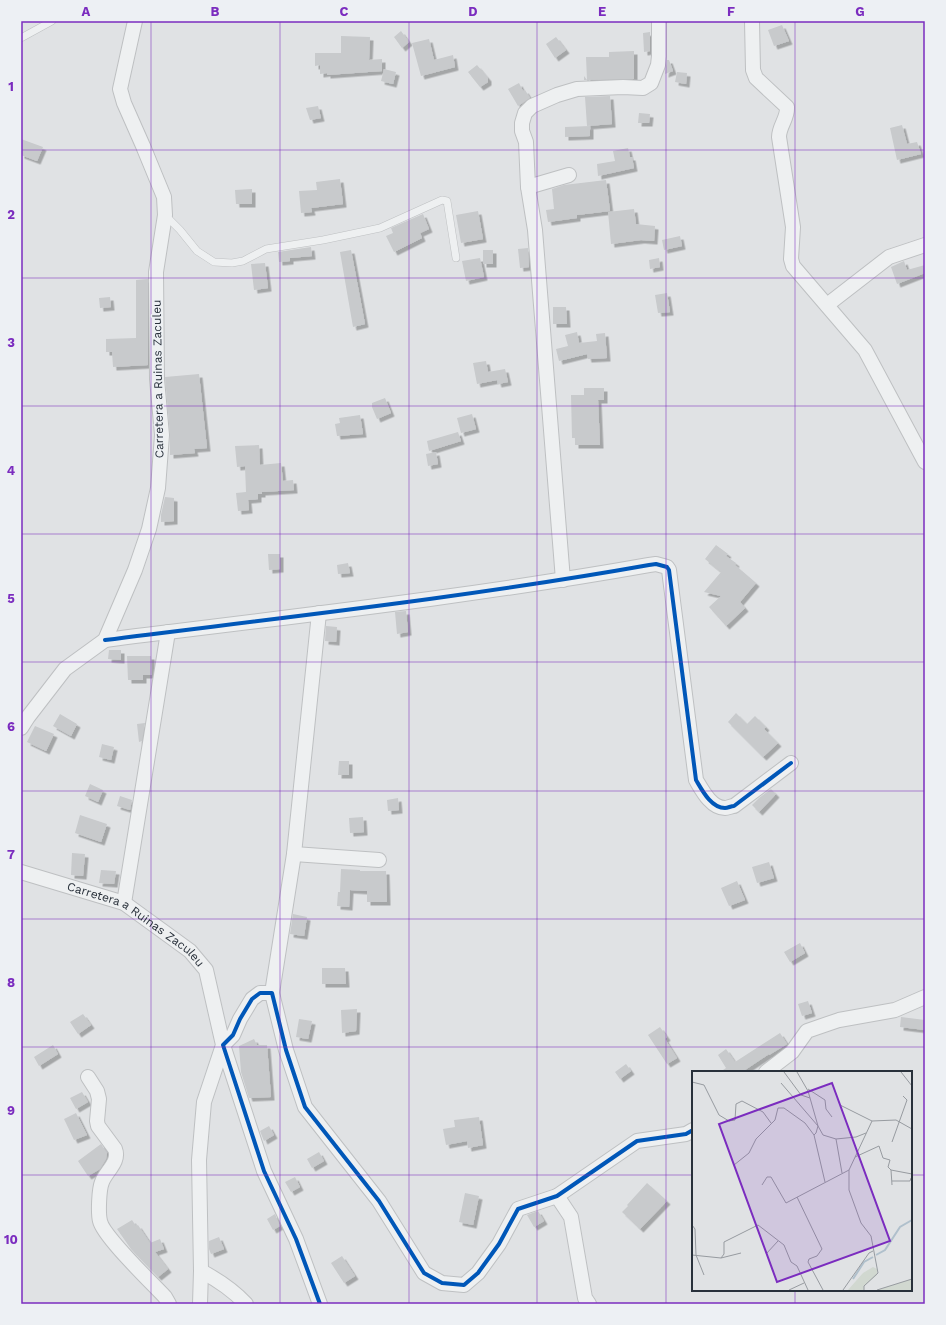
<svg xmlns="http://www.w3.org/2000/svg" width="946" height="1325" font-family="'Work Sans',sans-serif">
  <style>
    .building { fill: #c8cacc; filter: url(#shadow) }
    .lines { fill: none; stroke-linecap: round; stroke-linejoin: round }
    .service-casing { stroke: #bec0c2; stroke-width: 8 }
    .minor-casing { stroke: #bec0c2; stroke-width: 16 }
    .service { stroke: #eef0f1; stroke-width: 7 }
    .minor { stroke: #eef0f1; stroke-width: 14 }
    .cycleway-casing { stroke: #edf0f4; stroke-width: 6 }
    .cycleway { stroke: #0057b8; stroke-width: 4 }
    .grid { fill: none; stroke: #7b2cbf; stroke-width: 1; stroke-opacity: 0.55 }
    .labels { text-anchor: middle; stroke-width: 3; stroke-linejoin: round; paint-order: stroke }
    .street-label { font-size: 12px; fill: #29313b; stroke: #edf0f4 }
    .inset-river { fill: none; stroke: #b0c0cc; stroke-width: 2 }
    .inset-road { fill: none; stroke: #979ba0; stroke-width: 1 }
    .view { fill: #7b2cbf; fill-opacity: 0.15; stroke: #7b2cbf; stroke-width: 2 }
    .inset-edge { fill: none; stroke: #29313b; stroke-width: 2 }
    .neatline { fill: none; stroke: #7b2cbf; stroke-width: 1.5 }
    .grid-label { font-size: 13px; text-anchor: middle; font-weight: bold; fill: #7b2cbf }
  </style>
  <defs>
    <filter id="shadow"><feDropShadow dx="3.5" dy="3.5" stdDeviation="0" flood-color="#0004"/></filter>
  </defs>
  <rect width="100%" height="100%" fill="#e0e2e4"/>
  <path class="building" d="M782 25 789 41 774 46 768 30Z
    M401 31 409 42 402 48 394 37Z
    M650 32V51L644 52 643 33Z
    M341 36 370 37 369 60 382 59V71L327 75V73L320 74V65L315 66V53H341Z
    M556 37 566 50 555 58 546 44Z
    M429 39 434 60 453 55 455 67 421 76 412 43Z
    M634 51V79L584 80V76L587 80 586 57H609V52Z
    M667 60H669L673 71 665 74Z
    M477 65 488 78V82L480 87 468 72Z
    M384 69 396 72 393 84 381 81Z
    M677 72 687 73 686 84 675 82Z
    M519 83 523 91 525 90 530 98 518 106 508 89Z
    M610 96 612 124 587 126 585 97Z
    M318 106 321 118 310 120 306 108Z
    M639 113 650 114 649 123H638Z
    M902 125 907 144 917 142 921 154 897 160 890 128Z
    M590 126V136L565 137V127Z
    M21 139 43 147 37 161 21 155Z
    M628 148 630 157H632L634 168 598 176 597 164 615 161 613 151Z
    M340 179 343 204 311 208 312 212 301 213 299 191 317 190 316 182Z
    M606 180 610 211 577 215V218L548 222 546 210 554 209 552 189 564 185Z
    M252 189V204H236L235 190Z
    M634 209 636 224 655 226 654 241 641 240 611 244 608 212Z
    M478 211 483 239 461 243 456 215Z
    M423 214 429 229 420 233 422 238 394 252 386 236 393 233 391 228Z
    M680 236 682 246 664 250 662 240Z
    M311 247 312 256 290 258V261L279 262 278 252Z
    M528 248 529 267 520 268 518 249Z
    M351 250 365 324 353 327 340 252Z
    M483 250H493V264H483Z
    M480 258 484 277 466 281 462 261Z
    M659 258 660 267 650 269 649 260Z
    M904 261 907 270 925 265V273L897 284 891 267Z
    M265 263 268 288 254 290 251 264Z
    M148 279V365L113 367 112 352H106V339L136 338V280Z
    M667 293 670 312 658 313 655 295Z
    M110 297 111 307 100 308 99 298Z
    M553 307H566L567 324H553Z
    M577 332 579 343 597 341 596 334 605 333 607 358 588 359 587 354 559 361 556 349 568 346 565 335Z
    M486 361 488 372 505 369 508 382 498 384 497 380 477 384 473 363Z
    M199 374 207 448 194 449 195 453 170 455V434L165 377Z
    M584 388H604V400H598L600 445H575V438H572L571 395H584Z
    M385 398 391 413 377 419 372 407V403Z
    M472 414 476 429 461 433 457 418Z
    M360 415 363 434 337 436 335 424 340 423 339 418Z
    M458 432 461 441 429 451 427 441Z
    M259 445 260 465 281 463 283 481 293 480 294 490 262 492V494H258V499L248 500 249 510 238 511 236 493 246 492 245 466 237 467 235 446Z
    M436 452 438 464 428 466 426 454Z
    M165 497 174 498V521L161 522V515Z
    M716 545 728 554 726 556 736 563 735 565 756 583 740 602 745 608 726 626 709 607 721 596 704 592 721 572 705 559Z
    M268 554H280V569L269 570Z
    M348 563 350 573 338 574 337 565Z
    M406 611 408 632 397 634 395 612Z
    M326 626 337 627 336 642 325 641Z
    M109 650H121V660L108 659Z
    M127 656H151L152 675H143V680H128Z
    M736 713 747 724 755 716 766 727 764 729 778 743 763 757 728 722Z
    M60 714 77 724 71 736 53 726Z
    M145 723 142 741 139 742 137 724Z
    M35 726 54 734 46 751 27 742Z
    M102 744 114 747 111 760 99 757Z
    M339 761H349V775H338Z
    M90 784 103 790 98 802 85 796Z
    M771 789 776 794 759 812 752 805 759 798Z
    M120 796 132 800 130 810 117 806Z
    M398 798 399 810 388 811 387 800Z
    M80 815 107 824 101 842 75 833Z
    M363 817 364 832 350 833 349 818Z
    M72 853 85 854 83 876 71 875Z
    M769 862 774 878 757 883 752 867Z
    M341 869 360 870V871H386L387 902H367V891L350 890 349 907 337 906 338 892H340Z
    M101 870 116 871 114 884 99 883Z
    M737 881 745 900 729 906 721 888Z
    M293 914 307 917 304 936 290 934Z
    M800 943 805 953 790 962 784 952Z
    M322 968H345L346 984H322Z
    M808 1001 812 1013 802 1016 798 1004Z
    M357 1009 356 1031 342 1033 341 1010Z
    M83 1014 91 1025 78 1034 70 1022Z
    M901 1017 925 1020V1030L900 1027Z
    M299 1019 312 1021 308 1039 296 1037Z
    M660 1027 667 1037 665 1039 677 1058 667 1064 648 1035Z
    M780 1033 787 1044 769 1055V1054L742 1072H720L726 1068 718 1055 726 1049 735 1062Z
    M254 1039 257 1045H267L271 1097 249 1098 241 1072 239 1046Z
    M53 1045 58 1054 39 1066 34 1057Z
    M626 1064 631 1071 620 1079 615 1072Z
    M82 1092 88 1102 76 1109 70 1098Z
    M76 1113 87 1135 74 1140 64 1119Z
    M479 1117 483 1145 468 1148 467 1141 446 1145 443 1129 455 1127 454 1120Z
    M269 1126 274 1135 264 1141 260 1131Z
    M101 1144 107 1153 106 1159 100 1169 88 1176 78 1161Z
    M319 1152 324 1161 312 1168 307 1159Z
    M295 1177 300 1187 291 1192 285 1182Z
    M647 1183 667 1201 640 1229 622 1212 628 1206 627 1205Z
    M465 1193 479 1196 473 1225 459 1222Z
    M538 1211 544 1221 534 1227 527 1215Z
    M275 1214 280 1226 273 1230 267 1219Z
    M132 1220 136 1226 138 1225 150 1243 160 1239 164 1249 155 1252 168 1269 158 1277 131 1249 117 1229Z
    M219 1237 224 1249 211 1254 209 1249V1241Z
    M342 1256 355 1276 344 1283 331 1263Z"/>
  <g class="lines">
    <defs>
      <path id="service" d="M21 38 52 21
        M165 215 180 230 197 251 214 262 232 263 243 261 266 249 323 240 380 228 442 200 447 201 456 258"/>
      <g id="minor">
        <path d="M752 21 753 70 756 78 787 107C788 118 779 126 779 137L793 227 791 259 793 266 865 350 925 462"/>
        <path d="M528 187 569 175"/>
        <path d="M827 305 889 257 925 245"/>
        <path d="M563 580 535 230 528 187 526 142 522 131V123L525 113 532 106 557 95 577 89 623 87 643 88 651 83 658 65 659 56V21"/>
        <path d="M105 640C287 617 469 597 649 565L656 564 667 567 669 570 696 780C702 790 711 808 725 808 728 808 731 806 734 806L791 763"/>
        <path d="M21 728 28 717 65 669 105 640 135 570 149 529 158 488 162 435 157 379 156 272 165 215 164 197 143 146 124 103 120 89 135 21"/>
        <path d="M294 854 379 860"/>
        <path id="s1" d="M21 872 124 903 190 951 206 970 223 1045 204 1102 199 1160 201 1271 200 1304"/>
        <path d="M124 903 168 632"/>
        <path d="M272 993 294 854 319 613"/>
        <path d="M766 1072 792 1052 807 1031 839 1020 895 1010 925 997"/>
        <path d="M88 1077 97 1091 99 1099 97 1121 98 1126 115 1149C120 1162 106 1171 102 1182 99 1189 98 1213 100 1221 103 1236 152 1283 165 1297L169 1304"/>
        <path d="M557 1196 571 1217 585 1298 589 1304"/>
        <path d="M201 1271C218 1280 233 1290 246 1304"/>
        <path d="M320 1304 296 1239 264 1171 223 1045 233 1035 240 1019 252 999 260 993H272L286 1050 305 1107 379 1201 424 1273 442 1283 464 1285 478 1273 499 1244 518 1209 557 1196 637 1141 686 1134 693 1130"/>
      </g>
    </defs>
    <use href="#service" class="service-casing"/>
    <use href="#minor" class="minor-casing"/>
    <use href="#service" class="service"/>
    <use href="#minor" class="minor"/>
    <defs>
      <path id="cycleway" d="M105 640C287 617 469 597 649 565L656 564 667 567 669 570 696 780C702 790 711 808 725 808 728 808 731 806 734 806L791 763
        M320 1304 296 1239 264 1171 223 1045 233 1035 240 1019 252 999 260 993H272L286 1050 305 1107 379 1201 424 1273 442 1283 464 1285 478 1273 499 1244 518 1209 557 1196 637 1141 686 1134 693 1130"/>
    </defs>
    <use href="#cycleway" class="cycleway-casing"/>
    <use href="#cycleway" class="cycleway"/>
  </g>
  <path class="grid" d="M151 21V1304M280 21V1304M409 21V1304M537 21V1304M666 21V1304M795 21V1072M21 150H925M21 278H925M21 406H925M21 534H925M21 662H925M21 791H925M21 919H925M21 1047H925M21 1175H693M911 1175H925M795 1290V1304"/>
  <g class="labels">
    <g class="street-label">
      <text transform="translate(158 379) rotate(-91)" y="4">Carretera a Ruinas Zaculeu</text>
      <text dy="4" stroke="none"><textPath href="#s1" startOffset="128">Carretera a Ruinas Zaculeu</textPath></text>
    </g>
  </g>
  <g transform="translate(692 1071)">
    <rect width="220" height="220" fill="#e0e2e4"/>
    <path d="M181 196 185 198V204L172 215V219H156L171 202ZM220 208V219H185Z" fill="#d1d8d0"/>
    <path class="inset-river" d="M184 184 193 179 208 156 220 149M161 208 172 191 181 186"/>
    <path class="inset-road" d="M92 1 109 24 118 27M105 1 116 20 126 55 131 64 144 68 164 66 174 62M209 1 220 15M0 11 12 14 27 44 37 50 43 49 44 33 50 30 71 41 79 52M116 18 133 29 134 38 140 46M148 34 180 50 204 49 220 58M122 64 133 111M144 68 150 102M200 71 215 29 211 25M163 86 187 75 191 87 198 89 196 96 199 99 200 114M42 94 57 82 64 68 83 49 86 37H92L113 52 122 64 124 62 126 55 89 12M199 99 220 103M200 110H218L219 107M70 114 75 106H79L94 132 157 99M105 126 130 178 125 185 117 188 116 191 131 219M0 154 3 158 4 184 12 204M74 183 86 170M0 184 29 187 49 182M29 187 32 183V171L66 154 92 174 99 191 105 195 116 219M97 219 112 212M151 219 177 182 181 180M172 219V215L186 202 179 165 169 152 157 119V99L180 50M185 219 220 208"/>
    <path class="view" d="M140 12 198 170 85 211 27 53Z"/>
    <rect width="220" height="220" class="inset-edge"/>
  </g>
  <rect width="946" height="1325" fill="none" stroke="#edf0f4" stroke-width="44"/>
  <rect x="22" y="22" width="902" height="1281" class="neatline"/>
  <g class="grid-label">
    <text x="86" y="16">A</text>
    <text x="215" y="16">B</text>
    <text x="344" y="16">C</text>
    <text x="473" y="16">D</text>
    <text x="602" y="16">E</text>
    <text x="731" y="16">F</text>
    <text x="860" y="16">G</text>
    <text x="11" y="91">1</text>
    <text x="11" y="219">2</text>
    <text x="11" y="347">3</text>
    <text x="11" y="475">4</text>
    <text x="11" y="603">5</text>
    <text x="11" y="731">6</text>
    <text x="11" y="859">7</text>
    <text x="11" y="987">8</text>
    <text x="11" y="1115">9</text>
    <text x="11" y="1244">10</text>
  </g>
</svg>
